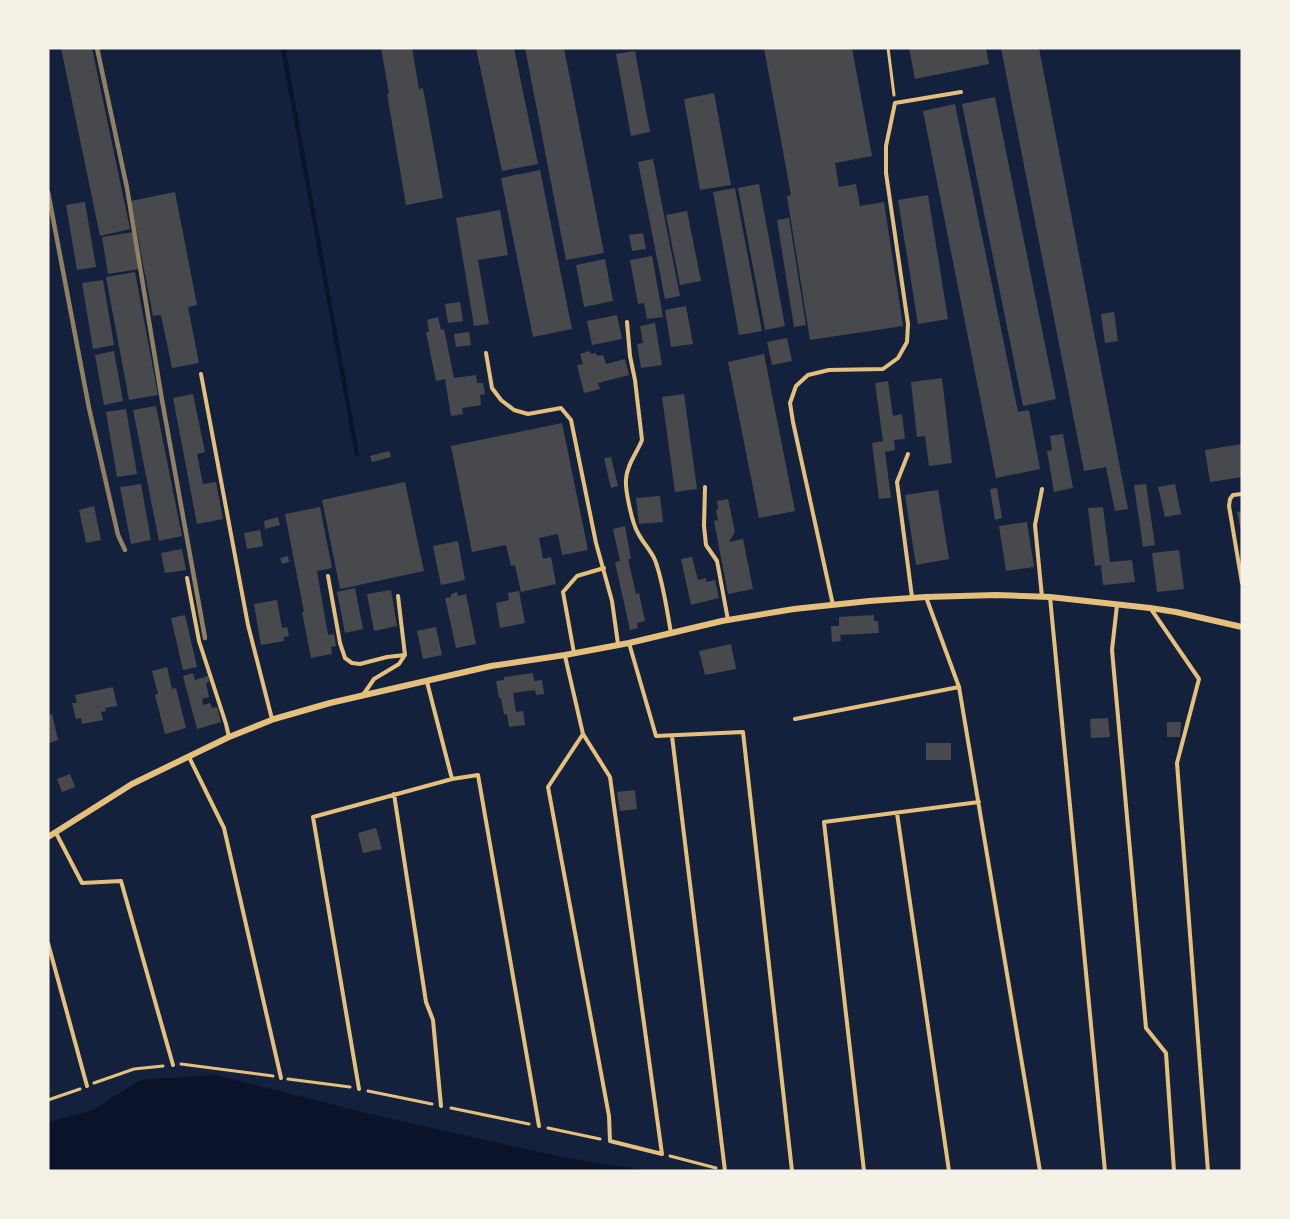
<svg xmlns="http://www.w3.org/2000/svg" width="1290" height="1219" font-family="Montserrat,sans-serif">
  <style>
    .water { fill: #0b132b }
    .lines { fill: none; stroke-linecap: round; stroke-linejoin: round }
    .stream { stroke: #0b132b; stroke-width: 4.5 }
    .building { fill: #48494c }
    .path { stroke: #e5c07b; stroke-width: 3 }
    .service { stroke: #e5c07b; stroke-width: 4 }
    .minor { stroke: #e5c07b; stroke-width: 6 }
    .rail { stroke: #918062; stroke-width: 4.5 }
  </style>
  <rect width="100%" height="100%" fill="#14213d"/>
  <path class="water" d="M216 1075 370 1114 561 1157 650 1171H48V1122L93 1110 140 1080Z"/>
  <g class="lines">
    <path class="stream" d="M283 48 357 454"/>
  </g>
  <path class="building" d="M61 48H92L130 229 100 236Z
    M381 48H412L419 89 423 88 443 198 406 205 387 94H389Z
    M476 48H514L538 164 502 171Z
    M525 48H564L604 253 566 260Z
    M764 48H852L872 156 835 163 839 187 856 184 860 206 884 202 903 326 810 340 787 196 791 195Z
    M909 48H986L989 64 915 79Z
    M1001 48H1039L1128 509 1115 511 1106 467 1084 471Z
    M635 51 650 132 631 136 616 54Z
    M714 93 731 185 700 190 684 99Z
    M995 97 1056 399 1023 406 962 104Z
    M955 104 1018 412 1029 410 1040 469 996 478 923 111Z
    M653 159 680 296 665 299 638 162Z
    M540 170 572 329 533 337 501 178Z
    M759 184 785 326 765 330 738 188Z
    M735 188 762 331 739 335 713 192Z
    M175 192 197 305 188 307 199 363 172 368 161 315 153 316 131 201Z
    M928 195 948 319 918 324 898 200Z
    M85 202 96 267 77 270 66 205Z
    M500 210 508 255 478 260 489 324 474 326 456 218Z
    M687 211 701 281 680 285 666 215Z
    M789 218 806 325 794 327 777 220Z
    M134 232 140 269 108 274 102 237Z
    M643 233 646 249 632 251 629 235Z
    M652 256 663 317 647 319 644 303 638 304 630 260Z
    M605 259 613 301 584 307 576 265Z
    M135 272 158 395 129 400 106 277Z
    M103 280 114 345 93 349 82 283Z
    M460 302 463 321 448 323 445 304Z
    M686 306 693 344 671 347 665 310Z
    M1114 312 1118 341 1105 343 1101 314Z
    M617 315 622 339 592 345 587 321Z
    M438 317 441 330 444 329 454 378 476 375 477 383H483L485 394 480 395 481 405 462 408 463 414 451 416 445 379 436 381 426 332H429L427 320Z
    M655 323 662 365 641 368 637 344 643 343 640 326Z
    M469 332 471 345 456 347 454 334Z
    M787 338 792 361 772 365 767 342Z
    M114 351 123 401 104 405 95 355Z
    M590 351 591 354 596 353 597 356 603 355 606 364 625 359 629 375 598 383 600 389 584 393 577 365 583 364 580 354Z
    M764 354 795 511 759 518 728 362Z
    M942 378 952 463 929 466 925 436 917 437 911 382Z
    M888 381 893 416 902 414 905 439 894 440 895 450 885 452 891 498 879 499 872 443 883 441 875 383Z
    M193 394 205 452 197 454 203 484 216 482 223 519 197 524 173 398Z
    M684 394 697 489 675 492 662 397Z
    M156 406 182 536 159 541 133 410Z
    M126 409 137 474 117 477 106 412Z
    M562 423 588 550 562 555 558 534 539 538 543 559 551 557 556 584 521 592 515 565 511 566 506 545 472 552 451 446Z
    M1063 434 1073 488 1054 492 1047 451 1052 450 1050 436Z
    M1242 444V477L1210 482 1205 450Z
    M389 451 391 457 372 462 370 456Z
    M611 457 618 486 611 488 604 458Z
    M405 482 424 571 340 589 322 500Z
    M141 484 151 540 131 544 120 487Z
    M1146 484 1155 545 1143 547 1134 485Z
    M1175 484 1181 514 1165 517 1158 487Z
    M997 488 1002 518 995 520 990 489Z
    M938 490 949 559 916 565 905 495Z
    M660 496 663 522 639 524 636 498Z
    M728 499 735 532 729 542 743 539 753 589 728 594 714 521 718 520 716 510 718 509 717 501Z
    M94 506 101 540 86 543 79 510Z
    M320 507 332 568 317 571 328 635 334 634 336 646 331 647 332 654 311 658 302 612H304L285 514Z
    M1103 507 1110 562 1132 560 1135 582 1103 585 1101 565 1095 566 1088 508Z
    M1242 511V532H1241L1237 512Z
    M278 517 280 525 265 529 264 521Z
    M1027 522 1034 567 1006 571 999 526Z
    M625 526 631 559H628L636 594 639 593 645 621 637 623 638 628 630 630 615 562 620 561 613 529Z
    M260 530 263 546 247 549 244 533Z
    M458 541 465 580 441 585 433 546Z
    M182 549 186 570 165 573 161 553Z
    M1179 550 1184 589 1157 592 1152 553Z
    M288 556 289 562 282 564 280 558Z
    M692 557 698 580 706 578V582L715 580 719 598 691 605 681 559Z
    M355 588 363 629 345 633 337 592Z
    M391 590 397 626 374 631 367 594Z
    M519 591 525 623 500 628 496 603 509 600 508 593Z
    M457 592 458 596 466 594 476 644 456 648 445 598 451 597V594Z
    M277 600 282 628 287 627 289 636 284 637V641L261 645 254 604Z
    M185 615 197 667 183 670 171 618Z
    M874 615V621H878L879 633 840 635 841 641 832 642 831 626H839V617Z
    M436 627 442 655 423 659 417 631Z
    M731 644 736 669 705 675 699 651Z
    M167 667 172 689 176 688 186 728 165 734 155 695 158 694 152 671Z
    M193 673 195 680 208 676 209 682 206 683 209 697 202 699 203 705 210 703 212 708 217 707 221 722 197 729 183 676Z
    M533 673 534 681 542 680 544 694 536 695 535 690 513 693 516 712 523 711 525 725 509 727 507 714 504 715 501 698H499L496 681 504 680V677Z
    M113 687 117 706 105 708 106 711 101 712 103 720 82 724 81 718 76 719 72 703H77L75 695Z
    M52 714 58 740 48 743V715Z
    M1108 718 1110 737 1091 738 1090 719Z
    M1167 722H1181L1180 737H1167Z
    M926 743H951V760H926Z
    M70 774 75 787 62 792 57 779Z
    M635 790 637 809 620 811 617 792Z
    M376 828 382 849 363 853 358 833Z"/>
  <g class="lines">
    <path class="path" d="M888 48 894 95
      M181 1064 273 1076
      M288 1079 350 1087
      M94 1083 134 1069 163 1066
      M368 1091 432 1104
      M48 1100 80 1089
      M451 1108 529 1124
      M548 1128 600 1139
      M670 1156 716 1168"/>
    <path class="service" d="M627 322 630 356 635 380 642 440C637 453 627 464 626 479 625 490 632 523 638 533 643 543 650 549 655 560 663 581 667 611 671 633
      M486 353 492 388 501 400 514 410 528 414 561 408 571 420 596 543 612 601 618 644
      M201 374 248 625 272 719
      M908 454 897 482 912 597
      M705 487 704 526 706 545 717 561 728 620
      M1042 489 1035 525 1042 597
      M1242 494 1233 495 1230 499 1229 506 1242 583
      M328 576 340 643 345 658 352 663 360 664 387 657 405 655
      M187 578 199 641 226 724 229 737
      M926 597 959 687 1040 1171
      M1050 597 1105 1171
      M833 605 793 422 790 403 796 386 808 375 829 370 883 369 898 358 907 342 908 324 886 173V146L895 103 961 92
      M1117 605 1112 650 1146 1028 1166 1053 1174 1171
      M1151 609 1199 679 1177 763 1208 1171
      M629 643 656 736 743 732 792 1171
      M574 653 563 592 577 576 604 568
      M565 656 583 734 610 777 662 1154 610 1141 609 1116 548 787 583 734
      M427 682 452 779
      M363 695 374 679 399 664 405 655 398 596
      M795 719 959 687
      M672 736 725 1171
      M189 757 224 828 281 1078
      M394 794 426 1002 433 1020 441 1106
      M897 813 949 1171
      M56 833 82 883 121 881 173 1065
      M48 943 87 1086
      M359 1089 313 817 452 779 478 775 539 1126
      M864 1171 824 822 979 802"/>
    <path class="minor" d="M48 837 132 784 229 737 274 719 330 703 491 666 565 655 629 643 722 621 794 609 869 601 926 597 996 595 1050 597 1150 608 1176 612 1242 627"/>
    <path class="rail" d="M97 48 127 188 162 400 205 638
      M48 192 89 408 118 535 125 550"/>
  </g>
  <rect width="1290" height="1219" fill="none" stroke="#f6f1e7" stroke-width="99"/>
</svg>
